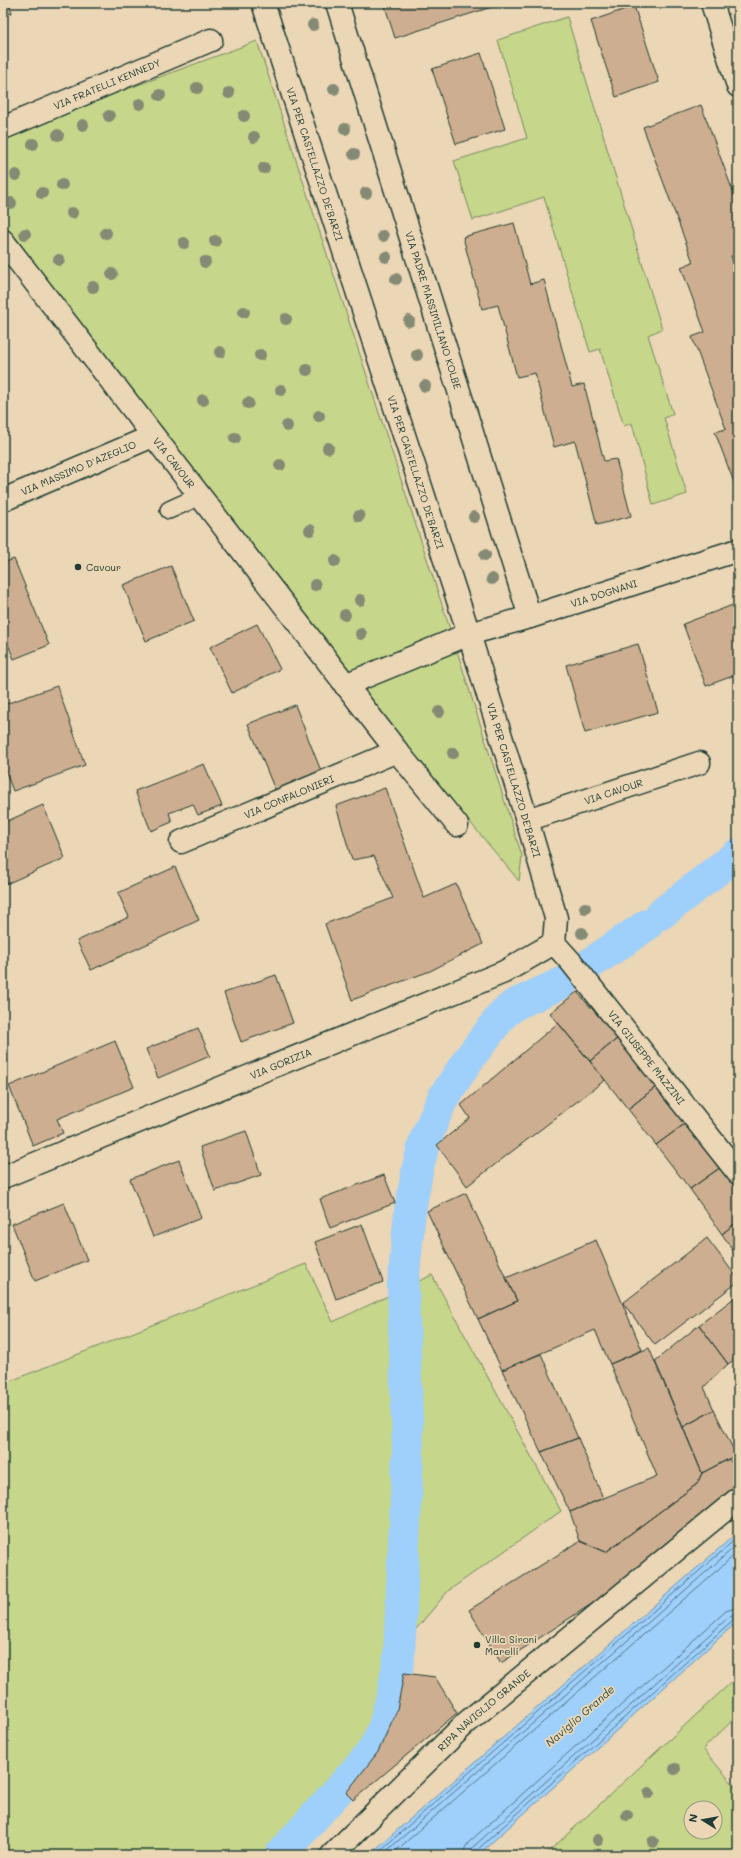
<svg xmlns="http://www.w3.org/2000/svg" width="741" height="1858" font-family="Mali,sans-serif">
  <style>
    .green { fill: #c6d68b; stroke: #728a60; fill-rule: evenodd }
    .water { fill: #9fcffb; stroke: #6c95ab }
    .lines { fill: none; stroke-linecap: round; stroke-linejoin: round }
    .shore { stroke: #527784; stroke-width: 1 }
    .canal { stroke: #9fcffb; stroke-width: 32 }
    .building { fill: #ceae90; stroke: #1f3d34 }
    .lane-casing { stroke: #1f3d34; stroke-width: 20 }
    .street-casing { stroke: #1f3d34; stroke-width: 25 }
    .secondary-casing { stroke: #1f3d34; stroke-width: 25 }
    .lane { stroke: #ebd6b5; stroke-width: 17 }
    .street { stroke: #ebd6b5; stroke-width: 22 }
    .secondary { stroke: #ebd6b5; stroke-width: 22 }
    .tree { fill: #848a73 }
    .poi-dot { fill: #1f3d34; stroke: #ebd6b5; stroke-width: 1.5 }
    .labels { text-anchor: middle; stroke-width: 3.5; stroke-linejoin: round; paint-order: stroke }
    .street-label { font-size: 10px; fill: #1f3d34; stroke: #ebd6b5 }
    .poi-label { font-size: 10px; fill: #1f3d34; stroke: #ebd6b5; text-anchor: start }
    .water-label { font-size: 11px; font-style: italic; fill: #2c4c48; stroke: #ebd6b5 }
  </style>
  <rect width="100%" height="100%" fill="#ebd6b5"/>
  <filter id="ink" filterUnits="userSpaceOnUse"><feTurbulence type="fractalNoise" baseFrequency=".025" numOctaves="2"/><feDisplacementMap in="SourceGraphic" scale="8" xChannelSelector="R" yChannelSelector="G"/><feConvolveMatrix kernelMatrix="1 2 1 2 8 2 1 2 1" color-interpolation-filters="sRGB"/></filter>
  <g filter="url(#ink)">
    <path class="green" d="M567 17 662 329 648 335 673 414 664 418 687 494 653 505 632 423 624 426 600 349 590 352 544 197 473 220 454 161 527 138 498 40Z
      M257 41 450 629 347 673 3 228V135Z
      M456 648 522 856 519 881 359 689Z
      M306 1264 333 1322 432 1275 561 1511 448 1591 401 1647 363 1738 317 1825 283 1855H3V1384Z
      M738 1676V1715L703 1749 738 1790V1855H545ZM691 1808H715V1832H691Z"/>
    <path class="water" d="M738 1532V1621L478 1855H369Z"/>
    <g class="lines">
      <path class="shore" d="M375 1855 738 1537
        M382 1855 738 1544
        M391 1855 738 1552
        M464 1855 465 1848 469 1842 726 1611 738 1607
        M470 1855 473 1847 730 1616 738 1613
        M475 1855 477 1850 734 1619 738 1618"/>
      <path class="canal" d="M661 914 738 854
        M587 966 647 925
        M280 1855 370 1755 377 1743 384 1727 394 1688 399 1657 408 1453 403 1285 410 1211 418 1167 425 1140 442 1100 468 1060 503 1014 514 1005 562 983"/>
    </g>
    <path class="building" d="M3 3H9L12 13 3 15Z
      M384 3H504L395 38Z
      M634 6 659 82 616 97 591 21Z
      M481 53 505 129 456 144 432 69Z
      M701 105 738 205V254L731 256 738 275V312L733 314 738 328V493L715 432 726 429 692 337 705 332 681 267 693 262 643 127Z
      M514 223 530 284 544 280 572 387 584 384 604 461 616 459 631 516 597 525 575 441 554 447 535 373 517 377 498 305 482 309 463 237Z
      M14 559 49 645 14 659 3 632V563Z
      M171 566 194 621 146 641 123 585Z
      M738 603V674L706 686 683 624Z
      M257 624 280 669 232 693 210 647Z
      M638 644 658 712 585 733 566 665Z
      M57 686 85 765 13 791 3 764V705Z
      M295 705 321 771 275 790 248 724Z
      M204 764 222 806 198 815 193 804 169 813 172 822 151 831 135 791Z
      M385 788 424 898 456 884 483 944 430 971 352 1000 325 924 393 898 374 856 352 860 336 806Z
      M43 805 65 858 6 884 3 876V823Z
      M175 867 199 920 91 970 77 941 129 917 118 893Z
      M276 975 293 1023 241 1042 224 993Z
      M577 992 618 1038 590 1061 550 1013Z
      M558 1023 605 1080 467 1186 437 1145 470 1118 461 1105Z
      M198 1028 210 1056 158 1078 146 1049Z
      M618 1038 657 1086 628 1109 590 1061Z
      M115 1041 134 1087 57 1119 63 1133 33 1146 9 1086Z
      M657 1086 686 1123 656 1145 628 1109Z
      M686 1123 721 1167 690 1189 656 1145Z
      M246 1131 261 1175 215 1191 200 1147Z
      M179 1160 201 1218 153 1237 130 1179Z
      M721 1167 738 1191V1221L722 1234 690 1189Z
      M384 1175 395 1203 330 1228 320 1199Z
      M466 1193 517 1301 478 1319 427 1211Z
      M64 1203 87 1260 35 1281 12 1224Z
      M738 1221V1258L722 1234Z
      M362 1224 383 1282 336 1299 315 1242Z
      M707 1238 738 1279V1282L655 1345 623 1303Z
      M596 1240 642 1350 610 1364 595 1330 502 1370 478 1319 517 1301 506 1278Z
      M738 1295V1357L728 1364 699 1325Z
      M699 1325 728 1364 704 1387 714 1410 683 1427 655 1361Z
      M649 1348 702 1473 697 1484 606 1552 580 1541 570 1512 657 1476 610 1364Z
      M541 1354 578 1438 541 1452 502 1370Z
      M714 1410 736 1455 702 1473 683 1427Z
      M578 1438 603 1498 570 1512 541 1452Z
      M729 1459 738 1472V1488L596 1601 501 1663 469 1610 580 1541 606 1552 697 1484 702 1473Z
      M404 1673 435 1677 457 1713 353 1800 346 1793 378 1752 397 1710Z"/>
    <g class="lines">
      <defs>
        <path id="lane" d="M169 510 200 496"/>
        <g id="street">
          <path id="s1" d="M337 3 530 617"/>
          <path d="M712 3 738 86"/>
          <path id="s2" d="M3 128 211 40"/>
          <path id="s3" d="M3 241 397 751 457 825"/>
          <path id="s4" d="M3 500 153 436"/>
          <path id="s5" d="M345 685 469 634 530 617 738 550"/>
          <path id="s6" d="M527 820 699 763"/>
          <path id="s7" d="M181 842 397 751"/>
          <path id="s8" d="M554 943 572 963 738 1173"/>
          <path id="s9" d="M332 1855 466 1723 738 1499"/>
        </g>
        <g id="secondary">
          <path id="s10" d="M3 1177 504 972 554 943 556 918 527 820 469 634 263 3"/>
        </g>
      </defs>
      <use href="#lane" class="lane-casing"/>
      <use href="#street" class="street-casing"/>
      <use href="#secondary" class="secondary-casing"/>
      <use href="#lane" class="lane"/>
      <use href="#street" class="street"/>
      <use href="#secondary" class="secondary"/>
    </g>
    <g class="tree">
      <circle cx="313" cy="25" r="6"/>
      <circle cx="197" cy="88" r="6"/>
      <circle cx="334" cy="89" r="6"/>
      <circle cx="229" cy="93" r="6"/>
      <circle cx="160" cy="95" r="6"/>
      <circle cx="140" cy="104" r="6"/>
      <circle cx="109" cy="116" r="6"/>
      <circle cx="244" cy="116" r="6"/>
      <circle cx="83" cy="125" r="6"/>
      <circle cx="345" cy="129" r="6"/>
      <circle cx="58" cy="135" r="6"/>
      <circle cx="254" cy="137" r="6"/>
      <circle cx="33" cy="144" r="6"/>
      <circle cx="354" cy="154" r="6"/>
      <circle cx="264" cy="168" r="6"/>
      <circle cx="16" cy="175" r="6"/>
      <circle cx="62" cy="185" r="6"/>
      <circle cx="42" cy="193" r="6"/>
      <circle cx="366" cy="193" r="6"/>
      <circle cx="11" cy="203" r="6"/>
      <circle cx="72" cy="213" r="6"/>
      <circle cx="106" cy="233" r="6"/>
      <circle cx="25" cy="234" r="6"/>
      <circle cx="383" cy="236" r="6"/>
      <circle cx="215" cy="241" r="6"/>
      <circle cx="184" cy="243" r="6"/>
      <circle cx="386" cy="257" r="6"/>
      <circle cx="59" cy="260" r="6"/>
      <circle cx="205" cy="262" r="6"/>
      <circle cx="112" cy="274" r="6"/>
      <circle cx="396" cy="279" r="6"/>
      <circle cx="93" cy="287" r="6"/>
      <circle cx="244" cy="312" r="6"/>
      <circle cx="286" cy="319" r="6"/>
      <circle cx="409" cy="321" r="6"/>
      <circle cx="220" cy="352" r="6"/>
      <circle cx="260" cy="355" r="6"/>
      <circle cx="417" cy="355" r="6"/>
      <circle cx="307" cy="370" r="6"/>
      <circle cx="425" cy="386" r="6"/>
      <circle cx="281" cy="390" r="6"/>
      <circle cx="203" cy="400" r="6"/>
      <circle cx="248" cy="403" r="6"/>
      <circle cx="319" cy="416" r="6"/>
      <circle cx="287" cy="426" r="6"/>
      <circle cx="235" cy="438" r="6"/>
      <circle cx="328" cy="448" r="6"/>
      <circle cx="280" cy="465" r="6"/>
      <circle cx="359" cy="516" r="6"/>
      <circle cx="474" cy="517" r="6"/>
      <circle cx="310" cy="530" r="6"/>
      <circle cx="485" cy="555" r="6"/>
      <circle cx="335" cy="561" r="6"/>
      <circle cx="492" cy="579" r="6"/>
      <circle cx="315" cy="585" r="6"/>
      <circle cx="360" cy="600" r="6"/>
      <circle cx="345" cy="615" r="6"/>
      <circle cx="361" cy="634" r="6"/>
      <circle cx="439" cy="712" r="6"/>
      <circle cx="453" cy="753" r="6"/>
      <circle cx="585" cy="908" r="6"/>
      <circle cx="582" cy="933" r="6"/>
      <circle cx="675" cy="1769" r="6"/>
      <circle cx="649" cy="1793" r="6"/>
      <circle cx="627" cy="1815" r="6"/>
      <circle cx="598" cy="1840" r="6"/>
      <circle cx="653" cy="1842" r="6"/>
    </g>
  </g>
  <g class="poi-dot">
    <circle cx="78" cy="567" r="4"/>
    <circle cx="477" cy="1645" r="4"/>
  </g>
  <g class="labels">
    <g class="street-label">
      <text dy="4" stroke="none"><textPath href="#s2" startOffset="113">VIA FRATELLI KENNEDY</textPath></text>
      <text transform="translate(315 164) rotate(72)" y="4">VIA PER CASTELLAZZO DE'BARZI</text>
      <text dy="4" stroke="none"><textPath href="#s1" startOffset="322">VIA PADRE MASSIMILIANO KOLBE</textPath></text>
      <text dy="4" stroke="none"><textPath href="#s3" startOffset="280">VIA CAVOUR</textPath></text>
      <text dy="4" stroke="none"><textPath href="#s4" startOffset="82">VIA MASSIMO D'AZEGLIO</textPath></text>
      <text transform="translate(416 472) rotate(72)" y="4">VIA PER CASTELLAZZO DE'BARZI</text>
      <text dy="4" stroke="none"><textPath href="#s5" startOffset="275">VIA DOGNANI</textPath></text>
      <text transform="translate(514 780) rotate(73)" y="4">VIA PER CASTELLAZZO DE'BARZI</text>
      <text dy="4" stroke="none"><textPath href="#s6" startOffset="91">VIA CAVOUR</textPath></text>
      <text dy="4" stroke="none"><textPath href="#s7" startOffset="117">VIA CONFALONIERI</textPath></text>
      <text dy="4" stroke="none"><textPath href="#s8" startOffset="147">VIA GIUSEPPE MAZZINI</textPath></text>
      <text dy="4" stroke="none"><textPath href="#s10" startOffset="300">VIA GORIZIA</textPath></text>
      <text dy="4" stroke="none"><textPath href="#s9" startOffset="210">RIPA NAVIGLIO GRANDE</textPath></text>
    </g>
    <g class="poi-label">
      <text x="86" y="571">Cavour</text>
      <text x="485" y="1643">Villa Sironi<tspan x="485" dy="12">Marelli</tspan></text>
    </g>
    <g class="water-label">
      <text transform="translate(580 1716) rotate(-41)" y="4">Naviglio Grande</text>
    </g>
  </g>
  <rect width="741" height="1858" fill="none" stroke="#ebd6b5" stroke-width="16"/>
  <rect x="8" y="8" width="725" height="1842" fill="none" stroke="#1f3d34" stroke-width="1.5" filter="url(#ink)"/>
  <g transform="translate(703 1820) rotate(281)"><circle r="19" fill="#ebd6b5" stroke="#999981"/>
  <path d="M0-3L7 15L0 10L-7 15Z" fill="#1f3d34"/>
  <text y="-6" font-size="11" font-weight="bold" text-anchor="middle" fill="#1f3d34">N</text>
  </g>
</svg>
